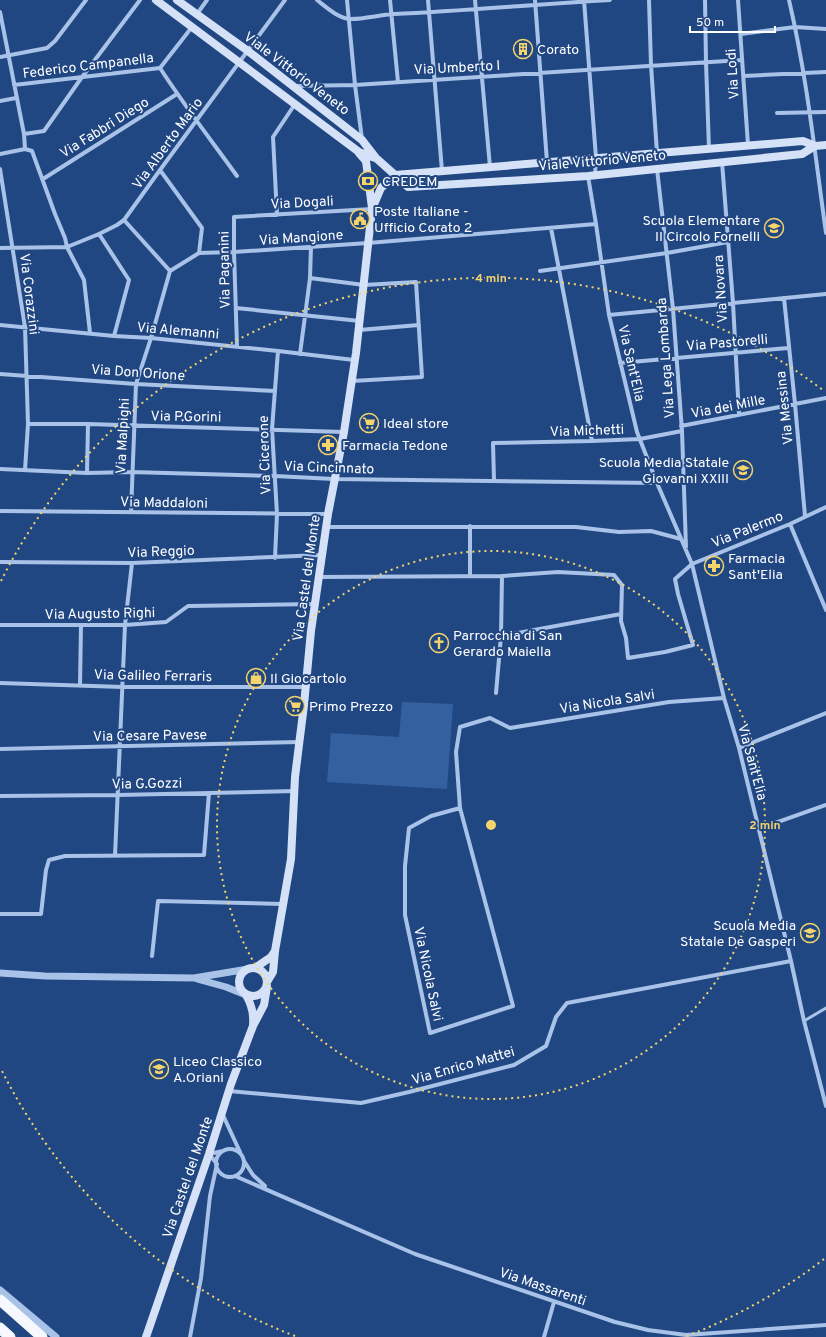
<svg xmlns="http://www.w3.org/2000/svg" width="826" height="1337" font-family="Overpass,sans-serif">
  <style>
    .green { fill: #3560a0 }
    .lines { fill: none; stroke-linecap: round; stroke-linejoin: round }
    .service { stroke: #a9c2e8; stroke-width: 3 }
    .minor { stroke: #a9c2e8; stroke-width: 4 }
    .tertiary { stroke: #a9c2e8; stroke-width: 7 }
    .secondary { stroke: #d4e1f7; stroke-width: 8 }
    .trunk { stroke: #f6f8fe; stroke-width: 11 }
    .ring { fill: none; stroke: #f5d46b; stroke-width: 2; stroke-dasharray: 2 4 }
    .labels { text-anchor: middle; stroke-width: 4; stroke-linejoin: round; paint-order: stroke }
    .poi-label { font-size: 14px; fill: #fff; stroke: #214783; text-anchor: start }
    .street-label { font-size: 14px; fill: #fff; stroke: #214783 }
    .centre { fill: #f5d46b; stroke: #214783; stroke-width: 2 }
    .ring-label { font-size: 12px; text-anchor: middle; font-weight: bold; fill: #f5d46b; stroke: #214783; stroke-width: 4; stroke-linejoin: round; paint-order: stroke }
  </style>
  <rect width="100%" height="100%" fill="#214783"/>
  <path class="green" d="M402 702 453 704 447 789 327 782 331 733 399 737Z"/>
  <g class="lines">
    <path class="service" d="M804 1021 826 1008"/>
    <path class="minor" d="M317 0C326 7 339 19 351 19 365 19 379 15 394 14 466 11 538 4 610 0
      M347 0 355 85 362 139
      M390 0 398 82
      M428 0 442 171
      M475 0 490 167
      M535 0 547 162
      M584 0 596 158 595 175
      M649 0 651 65 657 153
      M705 0 706 62 709 149
      M738 0 748 145
      M789 0C807 77 815 155 826 233
      M0 12 24 134 25 149 32 151 55 214 65 238 67 247 84 280 90 333
      M197 14 207 0
      M741 34 795 27 826 29
      M0 57 47 48 55 41 86 0
      M160 68C184 105 211 140 237 176
      M744 76 826 72
      M14 85 160 68 192 27
      M295 86 355 85 742 60
      M0 101 16 98
      M777 113 826 112
      M24 134 44 131 82 77 140 0
      M0 154 25 149
      M722 162 733 303 739 415
      M0 169 25 327 28 424 25 470
      M657 169 673 309 682 431 686 547
      M588 176 596 224 609 315 637 432 657 483 692 564 790 524 826 507
      M43 179 177 94
      M277 215 273 137 295 104
      M124 220 170 271 199 253 202 228 160 170
      M551 228 592 441
      M99 234 129 280 114 336
      M0 248 67 247 99 234 117 225 124 220 160 170 285 0
      M199 253 234 252 368 243 596 224
      M540 271 667 253 728 242
      M310 278 364 285 416 282 422 377 352 381
      M784 298 795 404 805 516
      M236 308 360 321
      M609 315 826 294
      M0 325 114 336 151 338 278 351 354 360
      M359 330 419 325
      M237 346 234 252V217L372 209
      M300 354 310 278 311 247
      M620 363 788 348
      M0 374 136 384 275 391
      M28 424H88L344 432
      M681 426 826 398
      M0 469 87 473 131 472 275 476 334 479 657 483
      M87 473 88 424
      M494 480 493 443 592 441 640 439 682 431
      M0 511 328 514
      M131 512 136 384 151 338 170 271
      M790 524 826 610
      M327 527H576L619 532 651 531 681 539
      M275 558 277 514 272 429 278 351
      M0 562 132 563 322 555
      M470 576V526
      M502 576 501 636 621 614
      M319 577 502 576 558 572 614 575 622 585 621 621 626 638 628 658 665 652 693 645 678 594 675 579 692 564 724 698 739 748 791 961 804 1021 826 1106
      M0 625H125L166 622 188 606 315 604
      M0 683 123 687H305
      M80 685 81 625
      M496 693 501 636
      M739 748 826 713
      M0 749 300 742
      M0 796 118 795 295 791
      M460 808 431 816 409 828 405 866V915L430 1033 513 1006 460 808 456 752 460 727 490 718 510 728 669 702 724 698
      M758 829 826 805
      M115 856 125 625 132 563
      M0 914H41L46 870 49 860 65 856 204 855 209 793
      M152 956 158 901 282 904
      M229 1091 361 1103 409 1092 514 1065 546 1046 556 1017 567 1003 791 961
      M222 1113 240 1152
      M216 1163a14 14 0 1 1 28 0a14 14 0 1 1-28 0Z
      M244 1161 253 1175 265 1186
      M235 1176 415 1254 615 1322 648 1330 686 1335 826 1325
      M190 1337 201 1278 210 1196 217 1164 209 1154 223 1151
      M544 1337 554 1302"/>
    <path class="tertiary" d="M0 973 45 976 194 978 248 969
      M197 979 226 987 246 995
      M0 1290 56 1337"/>
    <path class="secondary" d="M156 0 359 152 375 158
      M177 0 248 51 362 140 376 158 395 175 408 187 588 176 802 154 815 146
      M359 153 366 161 372 208
      M395 175 803 141 815 146 826 145
      M239 982a14 14 0 1 1 28 0a14 14 0 1 1-28 0Z
      M255 968 271 957 275 951
      M267 982 273 972 275 951 291 859 295 777 304 705 311 631 328 514 344 432 356 353 372 209 381 188 395 175
      M246 995C252 1005 254 1014 253 1025
      M146 1337 209 1154 231 1084 253 1026 264 1005 267 987"/>
    <path class="trunk" d="M0 1300 42 1337
      M0 1328 10 1337"/>
  </g>
  <g class="ring">
    <circle cx="491" cy="825" r="274"/>
    <path d="M824 1259A547 547 0 0 1 687 1336M295 1336A547 547 0 0 1 1 1069M1 581A547 547 0 0 1 824 391"/>
  </g>
  <defs>
    <symbol id="building-ring" viewBox="-11 -11 22 22"><circle r="9.5" fill="#214783" stroke="#f5d46b" stroke-width="1.5"/><path d="M-4-6H4V6H1V3H-1V6H-4ZM-2.5-4.3h1.7v1.8h-1.7ZM.8-4.3h1.7v1.8H.8ZM-2.5-1h1.7V.8h-1.7ZM.8-1h1.7V.8H.8Z" fill="#f5d46b"/></symbol>
    <symbol id="bank-ring" viewBox="-11 -11 22 22"><circle r="9.5" fill="#214783" stroke="#f5d46b" stroke-width="1.5"/><path d="M-6-4H6V4H-6ZM0-2.3a2.3 2.3 0 1 0 0 4.6a2.3 2.3 0 1 0 0-4.6Z" fill="#f5d46b"/></symbol>
    <symbol id="civic-ring" viewBox="-11 -11 22 22"><circle r="9.5" fill="#214783" stroke="#f5d46b" stroke-width="1.5"/><path d="M-.6-6.5H3V-4.5H.6V-3L4-1V1h2V6H-6V1h2V-1L-.6-3ZM-1.2 2.5V6h2.4V2.5Z" fill="#f5d46b"/></symbol>
    <symbol id="school-ring" viewBox="-11 -11 22 22"><circle r="9.5" fill="#214783" stroke="#f5d46b" stroke-width="1.5"/><path d="M0-5L7-2L0 1L-7-2ZM-4 1L0 2.5L4 1V4Q0 6-4 4Z" fill="#f5d46b"/></symbol>
    <symbol id="supermarket-ring" viewBox="-11 -11 22 22"><circle r="9.5" fill="#214783" stroke="#f5d46b" stroke-width="1.5"/><path d="M-6-5.5h2.5l.6 2H6L4.5 2H-2.5L-4.4-4H-6ZM-1.5 3.2a1.3 1.3 0 1 0 .1 0ZM3 3.2a1.3 1.3 0 1 0 .1 0Z" fill="#f5d46b"/></symbol>
    <symbol id="pharmacy-ring" viewBox="-11 -11 22 22"><circle r="9.5" fill="#214783" stroke="#f5d46b" stroke-width="1.5"/><path d="M-2-6h4v4h4v4h-4v4h-4v-4h-4v-4h4Z" fill="#f5d46b"/></symbol>
    <symbol id="church-ring" viewBox="-11 -11 22 22"><circle r="9.5" fill="#214783" stroke="#f5d46b" stroke-width="1.5"/><path d="M-1.2-6h2.4v3.5h3.3v2.4h-3.3V6h-2.4V-.1h-3.3v-2.4h3.3Z" fill="#f5d46b"/></symbol>
    <symbol id="shop-ring" viewBox="-11 -11 22 22"><circle r="9.5" fill="#214783" stroke="#f5d46b" stroke-width="1.5"/><path d="M-5-2.5h2.3a2.7 3.5 0 0 1 5.4 0H5L5.5 6h-11ZM-1.5-2.5h3a1.5 2.3 0 0 0-3 0Z" fill="#f5d46b"/></symbol>
  </defs>
  <g fill-rule="evenodd">
    <use href="#building-ring" x="512" y="38" width="22" height="22"/>
    <use href="#bank-ring" x="357" y="170" width="22" height="22"/>
    <use href="#civic-ring" x="349" y="208" width="22" height="22"/>
    <use href="#school-ring" x="763" y="217" width="22" height="22"/>
    <use href="#supermarket-ring" x="358" y="412" width="22" height="22"/>
    <use href="#pharmacy-ring" x="317" y="434" width="22" height="22"/>
    <use href="#school-ring" x="732" y="459" width="22" height="22"/>
    <use href="#pharmacy-ring" x="703" y="555" width="22" height="22"/>
    <use href="#church-ring" x="428" y="632" width="22" height="22"/>
    <use href="#shop-ring" x="245" y="667" width="22" height="22"/>
    <use href="#supermarket-ring" x="284" y="695" width="22" height="22"/>
    <use href="#school-ring" x="799" y="922" width="22" height="22"/>
    <use href="#school-ring" x="148" y="1058" width="22" height="22"/>
  </g>
  <g class="labels">
    <g class="poi-label">
      <text x="537" y="54">Corato</text>
      <text x="382" y="186">CREDEM</text>
      <text x="374" y="216">Poste Italiane -<tspan x="374" dy="16">Ufficio Corato 2</tspan></text>
      <text x="760" y="225" text-anchor="end">Scuola Elementare<tspan x="760" dy="16">II Circolo Fornelli</tspan></text>
      <text x="383" y="428">Ideal store</text>
      <text x="342" y="450">Farmacia Tedone</text>
      <text x="729" y="467" text-anchor="end">Scuola Media Statale<tspan x="729" dy="16">Giovanni XXIII</tspan></text>
      <text x="728" y="563">Farmacia<tspan x="728" dy="16">Sant'Elia</tspan></text>
      <text x="453" y="640">Parrocchia di San<tspan x="453" dy="16">Gerardo Maiella</tspan></text>
      <text x="270" y="683">Il Giocartolo</text>
      <text x="309" y="711">Primo Prezzo</text>
      <text x="796" y="930" text-anchor="end">Scuola Media<tspan x="796" dy="16">Statale De Gasperi</tspan></text>
      <text x="173" y="1066">Liceo Classico<tspan x="173" dy="16">A.Oriani</tspan></text>
    </g>
    <g class="street-label">
      <text transform="translate(88 65) rotate(-7)" y="5">Federico Campanella</text>
      <text transform="translate(457 67) rotate(-3)" y="5">Via Umberto I</text>
      <text transform="translate(297 73) rotate(37)" y="5">Viale Vittorio Veneto</text>
      <text transform="translate(732 74) rotate(-94)" y="5">Via Lodi</text>
      <text transform="translate(104 127) rotate(-32)" y="5">Via Fabbri Diego</text>
      <text transform="translate(167 143) rotate(-54)" y="5">Via Alberto Mario</text>
      <text transform="translate(602 160) rotate(-5)" y="5">Viale Vittorio Veneto</text>
      <text transform="translate(302 202) rotate(-3)" y="5">Via Dogali</text>
      <text transform="translate(301 237) rotate(-4)" y="5">Via Mangione</text>
      <text transform="translate(224 270) rotate(-91)" y="5">Via Paganini</text>
      <text transform="translate(720 289) rotate(-94)" y="5">Via Novara</text>
      <text transform="translate(30 294) rotate(83)" y="5">Via Corazzini</text>
      <text transform="translate(178 330) rotate(5)" y="5">Via Alemanni</text>
      <text transform="translate(727 342) rotate(-5)" y="5">Via Pastorelli</text>
      <text transform="translate(665 358) rotate(-94)" y="5">Via Lega Lombarda</text>
      <text transform="translate(632 363) rotate(77)" y="5">Via Sant'Elia</text>
      <text transform="translate(138 372) rotate(4)" y="5">Via Don Orione</text>
      <text transform="translate(728 406) rotate(-11)" y="5">Via dei Mille</text>
      <text transform="translate(784 408) rotate(-96)" y="5">Via Messina</text>
      <text transform="translate(186 416) rotate(1)" y="5">Via P.Gorini</text>
      <text transform="translate(587 430) rotate(-2)" y="5">Via Michetti</text>
      <text transform="translate(122 436) rotate(-87)" y="5">Via Malpighi</text>
      <text transform="translate(264 455) rotate(-92)" y="5">Via Cicerone</text>
      <text transform="translate(329 467) rotate(2)" y="5">Via Cincinnato</text>
      <text transform="translate(164 502) rotate(1)" y="5">Via Maddaloni</text>
      <text transform="translate(747 529) rotate(-22)" y="5">Via Palermo</text>
      <text transform="translate(161 551) rotate(-2)" y="5">Via Reggio</text>
      <text transform="translate(306 578) rotate(-82)" y="5">Via Castel del Monte</text>
      <text transform="translate(100 613) rotate(-1)" y="5">Via Augusto Righi</text>
      <text transform="translate(153 675) rotate(1)" y="5">Via Galileo Ferraris</text>
      <text transform="translate(607 701) rotate(-9)" y="5">Via Nicola Salvi</text>
      <text transform="translate(150 735) rotate(-1)" y="5">Via Cesare Pavese</text>
      <text transform="translate(753 762) rotate(75)" y="5">Via Sant'Elia</text>
      <text transform="translate(147 783) rotate(-1)" y="5">Via G.Gozzi</text>
      <text transform="translate(429 974) rotate(78)" y="5">Via Nicola Salvi</text>
      <text transform="translate(463 1065) rotate(-16)" y="5">Via Enrico Mattei</text>
      <text transform="translate(187 1177) rotate(-71)" y="5">Via Castel del Monte</text>
      <text transform="translate(543 1286) rotate(19)" y="5">Via Massarenti</text>
    </g>
  </g>
  <circle cx="491" cy="825" r="6" class="centre"/>
  <g class="ring-label">
    <text x="491" y="282">4 min</text>
    <text x="765" y="829">2 min</text>
  </g>
  <path d="M690 26v6h85v-6" fill="none" stroke="#ffffff" stroke-width="2"/>
  <text x="696" y="26" font-size="12" fill="#ffffff" stroke="#214783" stroke-width="3" paint-order="stroke">50 m</text>
</svg>
